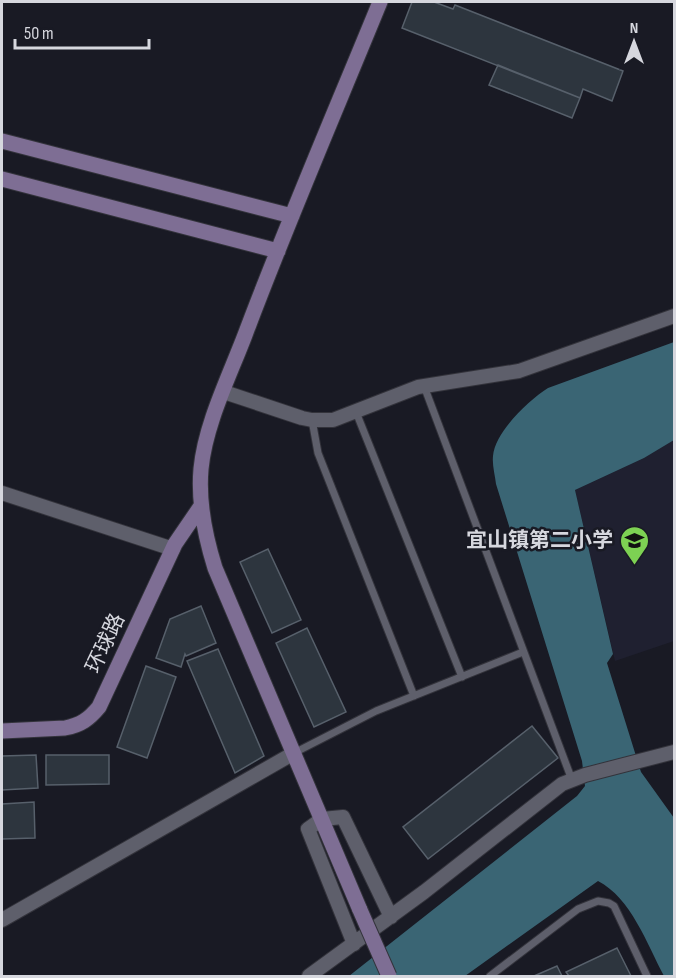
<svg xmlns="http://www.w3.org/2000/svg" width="676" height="978" font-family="'Sofia Sans Condensed','Noto Sans SC',sans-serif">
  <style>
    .built { fill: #1f2030 }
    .water { fill: #3a6574 }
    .building { fill: #2d353e; stroke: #57606b; stroke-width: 1.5 }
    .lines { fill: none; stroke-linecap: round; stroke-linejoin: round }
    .lane-casing { stroke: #33333b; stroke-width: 9 }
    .street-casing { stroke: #33333b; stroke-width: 16 }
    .secondary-casing { stroke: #33333b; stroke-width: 17 }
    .lane { stroke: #5e5f6b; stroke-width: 7 }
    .street { stroke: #5e5f6b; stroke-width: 14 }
    .secondary { stroke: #7e6e94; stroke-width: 15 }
    .secondary-bridge-casing { stroke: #33333b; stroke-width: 17; stroke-linecap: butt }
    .secondary-bridge { stroke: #7e6e94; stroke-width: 15 }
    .labels { text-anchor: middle; stroke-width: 5; stroke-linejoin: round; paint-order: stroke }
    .poi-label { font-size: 21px; font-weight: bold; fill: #d6d7de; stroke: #191a24; text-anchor: end }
    .street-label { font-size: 21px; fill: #d6d7de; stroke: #191a24 }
  </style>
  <rect width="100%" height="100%" fill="#191a24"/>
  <path class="built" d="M674 440V641L615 661 575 490 644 458Z"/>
  <path class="water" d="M674 342V440L644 458 575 490 613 654 607 663 641 772 674 818V976H664C647 944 631 898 598 881L465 976H349L577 796 585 786 582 761 496 484C495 475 492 465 493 456 495 432 529 400 548 388Z"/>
  <path class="building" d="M412 2H434L453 9 455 5 623 71 612 101 583 89 580 98 402 28Z
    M498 65 580 98 572 118 489 85Z
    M268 549 301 620 272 633 240 562Z
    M201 606 216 643 186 656 185 654 181 667 156 658 170 619Z
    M307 628 346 712 314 727 276 643Z
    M218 649 264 756 235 773 187 661Z
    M146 666 176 677 147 758 117 747Z
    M532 726 558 758 428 859 403 827Z
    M36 755 38 788 2 790V756Z
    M46 755H109V784L46 785Z
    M34 802 35 838 2 839V804Z
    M617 948 631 976H569L566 972Z
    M557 966 562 976H534Z"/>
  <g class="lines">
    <defs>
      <path id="lane" d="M424 386 572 780
        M356 412 462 677
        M312 420 318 453 414 696
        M294 753 376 711 523 652
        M490 976 578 909 598 901 609 903 614 906 647 976"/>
      <path id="street" d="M224 392 302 418 312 420H333L418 387 519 371 674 316
        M2 493 173 549
        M2 920 294 753
        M354 944 308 829 322 819 343 817 391 917
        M309 976 424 892 562 784 585 775 674 752"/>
      <path id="secondary" d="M2 141 292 216
        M2 179 278 251
        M2 731 65 728C81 725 89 719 99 707L175 544 201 506
        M360 910 215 568C205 536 198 503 201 469 205 425 229 377 245 335 287 223 335 112 380 2"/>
    </defs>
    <use href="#lane" class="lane-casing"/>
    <use href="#street" class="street-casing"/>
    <use href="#secondary" class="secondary-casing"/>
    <use href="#lane" class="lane"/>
    <use href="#street" class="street"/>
    <use href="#secondary" class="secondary"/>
    <defs>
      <path id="secondary-bridge" d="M360 910 389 976"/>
    </defs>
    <use href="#secondary-bridge" class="secondary-bridge-casing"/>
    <use href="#secondary-bridge" class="secondary-bridge"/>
  </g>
  <defs>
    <symbol id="school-pin" viewBox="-11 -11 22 30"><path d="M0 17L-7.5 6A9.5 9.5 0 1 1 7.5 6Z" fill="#7dd153" stroke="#191a24"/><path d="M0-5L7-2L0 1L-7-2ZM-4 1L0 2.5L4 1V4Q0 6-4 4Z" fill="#111"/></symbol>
  </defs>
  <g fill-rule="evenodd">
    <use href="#school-pin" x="618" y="524" width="33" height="45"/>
  </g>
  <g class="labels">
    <g class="poi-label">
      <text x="613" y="547">宜山镇第二小学</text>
    </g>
    <g class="street-label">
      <text transform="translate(105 643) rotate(-65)" y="7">环球路</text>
    </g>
  </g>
  <rect width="676" height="978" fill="none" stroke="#d6d7de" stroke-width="6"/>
  <g transform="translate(634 42)" stroke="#191a24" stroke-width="4.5" paint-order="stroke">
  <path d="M0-4.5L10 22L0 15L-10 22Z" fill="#d6d7de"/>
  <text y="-9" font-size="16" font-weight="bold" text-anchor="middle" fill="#d6d7de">N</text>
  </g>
  <path d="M15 39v9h134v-9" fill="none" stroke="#d6d7de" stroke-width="3"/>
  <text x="24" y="39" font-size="18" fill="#d6d7de" stroke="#191a24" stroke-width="4.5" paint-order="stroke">50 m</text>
</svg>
